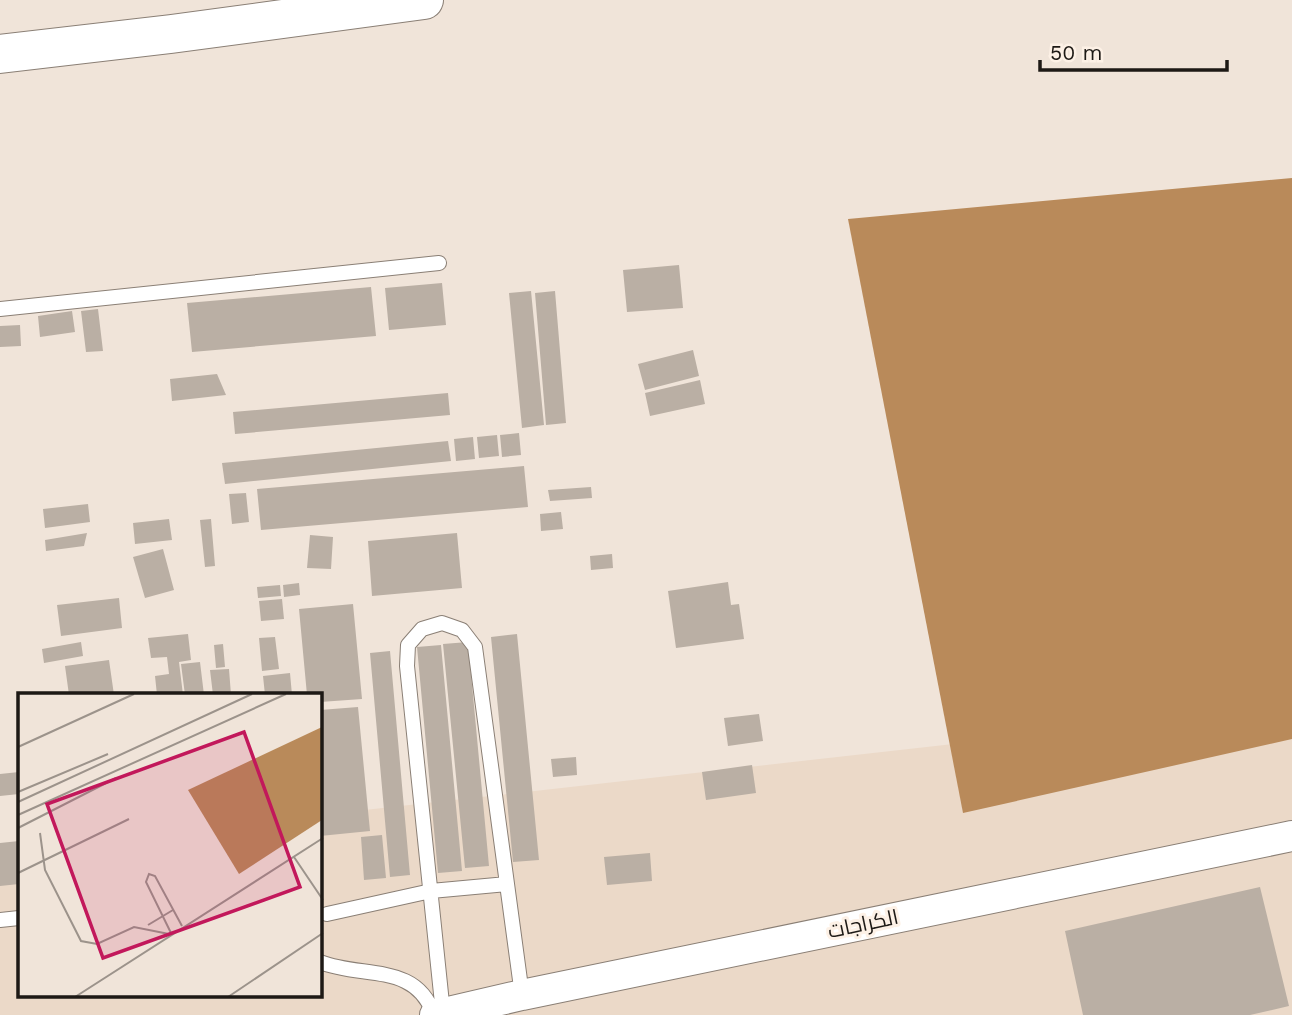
<svg xmlns="http://www.w3.org/2000/svg" width="1292" height="1015" font-family="'Work Sans',Cairo,sans-serif">
  <style>
    .built { fill: #ebd9c8 }
    .water { fill: #b98a5a }
    .building { fill: #baafa4 }
    .lines { fill: none; stroke-linecap: round; stroke-linejoin: round }
    .service-casing { stroke: #8a7f75; stroke-width: 16 }
    .minor-casing { stroke: #8a7f75; stroke-width: 32 }
    .trunk-casing { stroke: #8a7f75; stroke-width: 40 }
    .service { stroke: #fff; stroke-width: 14 }
    .minor { stroke: #fff; stroke-width: 30 }
    .trunk { stroke: #fff; stroke-width: 38 }
    .labels { text-anchor: middle; stroke-width: 6; stroke-linejoin: round; paint-order: stroke }
    .street-label { font-size: 21px; fill: #1d1915; stroke: #fdf1e6 }
    .inset-road { fill: none; stroke: #9c938b; stroke-width: 2 }
    .view { fill: #c2185b; fill-opacity: 0.15; stroke: #c2185b; stroke-width: 3.5 }
    .inset-edge { fill: none; stroke: #1d1915; stroke-width: 3.5 }
  </style>
  <rect width="100%" height="100%" fill="#f0e4d9"/>
  <path class="built" d="M1292 706V1015H0V850L19 848V996H320V815Z"/>
  <path class="water" d="M1292 178V739L963 813 848 219Z"/>
  <path class="building" d="M679 265 683 308 627 312 623 270Z
    M442 283 446 325 389 330 385 288Z
    M371 287 376 336 192 352 187 303Z
    M531 291 544 425 522 428 509 293Z
    M555 291 566 423 546 425 535 293Z
    M98 309 103 351 86 352 81 311Z
    M72 311 75 332 40 337 38 316Z
    M20 325 21 346 0 347V326Z
    M693 350 699 376 645 390 638 364Z
    M217 374 226 395 172 401 170 379Z
    M700 380 705 404 650 416 645 393Z
    M448 393 450 415 235 434 233 412Z
    M519 433 521 455 502 457 500 435Z
    M497 435 499 456 479 458 477 437Z
    M473 437 475 459 456 461 454 439Z
    M448 441 451 461 225 484 222 463Z
    M524 466 528 507 261 530 257 489Z
    M591 487 592 498 550 501 548 490Z
    M246 493 249 522 232 524 229 494Z
    M88 504 90 522 45 528 43 509Z
    M561 512 563 529 541 531 540 514Z
    M169 519 172 540 135 544 133 523Z
    M211 519 215 566 205 567 200 520Z
    M87 533 84 546 46 551 45 540Z
    M457 533 462 588 372 596 368 541Z
    M310 535 333 537 331 569 307 568Z
    M163 549 174 590 145 598 133 557Z
    M612 554 613 568 591 570 590 556Z
    M728 582 731 605 739 604 744 639 676 648 668 591Z
    M299 583 300 595 284 597 283 585Z
    M280 585 281 596 258 598 257 587Z
    M119 598 122 628 61 636 57 605Z
    M282 599 284 619 261 621 259 601Z
    M353 604 362 699 320 702V695H307L299 609Z
    M188 634 191 660 179 662 183 695H157L155 676 169 674 167 657 151 658 148 638Z
    M517 634 539 860 513 862 491 637Z
    M275 637 279 669 262 671 259 638Z
    M81 642 83 656 44 663 42 649Z
    M468 642 489 866 465 868 443 644Z
    M223 644 225 667 216 668 214 645Z
    M441 645 462 871 438 873 417 647Z
    M390 651 410 875 390 877 370 653Z
    M109 660 114 695H69L65 666Z
    M200 662 204 695H185L181 664Z
    M229 669 231 695H213L210 670Z
    M290 673 292 695H265L263 676Z
    M358 707 370 831 320 836V710Z
    M759 714 763 741 728 746 724 718Z
    M576 757 577 775 553 777 551 759Z
    M752 765 756 793 706 800 702 772Z
    M19 772V794L0 796V774Z
    M382 835 386 878 364 880 361 837Z
    M19 841V884L0 886V843Z
    M650 853 652 881 607 885 604 857Z
    M1260 887 1289 1006 1250 1015H1083L1065 931Z"/>
  <g class="lines">
    <defs>
      <path id="service" d="M0 309 439 263
        M327 914 431 891 507 884
        M0 920 19 918
        M320 962C363 979 416 962 434 1015
        M443 1013 407 666 408 645 422 629 442 623 462 630 475 647 522 995"/>
      <path id="minor" d="M435 1015 522 995 1292 836"/>
      <path id="trunk" d="M0 54 171 34 424 0"/>
    </defs>
    <use href="#service" class="service-casing"/>
    <use href="#minor" class="minor-casing"/>
    <use href="#trunk" class="trunk-casing"/>
    <use href="#service" class="service"/>
    <use href="#minor" class="minor"/>
    <use href="#trunk" class="trunk"/>
  </g>
  <g class="labels">
    <g class="street-label">
      <text transform="translate(863 924) rotate(-12)" y="7">الكراجات</text>
    </g>
  </g>
  <g transform="translate(18 693)">
    <rect width="304" height="304" fill="#f0e4d9"/>
    <path d="M304 34V127L221 181 170 97Z" fill="#b98a5a"/>
    <path class="inset-road" d="M0 54 116 1M0 99 90 61M0 109 234 1M0 122 268 1M0 135 98 85M22 140 27 177 63 248 79 251 116 234 151 241M276 164 305 207M0 180 111 126M130 232 155 217M153 240 128 189 131 181 137 183 164 233M57 304 305 145M210 304 305 240"/>
    <path class="view" d="M226 39 282 194 85 265 29 111Z"/>
    <rect width="304" height="304" class="inset-edge"/>
  </g>
  <path d="M1040 60v10h187v-10" fill="none" stroke="#1d1915" stroke-width="3.5"/>
  <text x="1050" y="60" font-size="21" fill="#1d1915" stroke="#fdf1e6" stroke-width="5" paint-order="stroke">50 m</text>
</svg>
